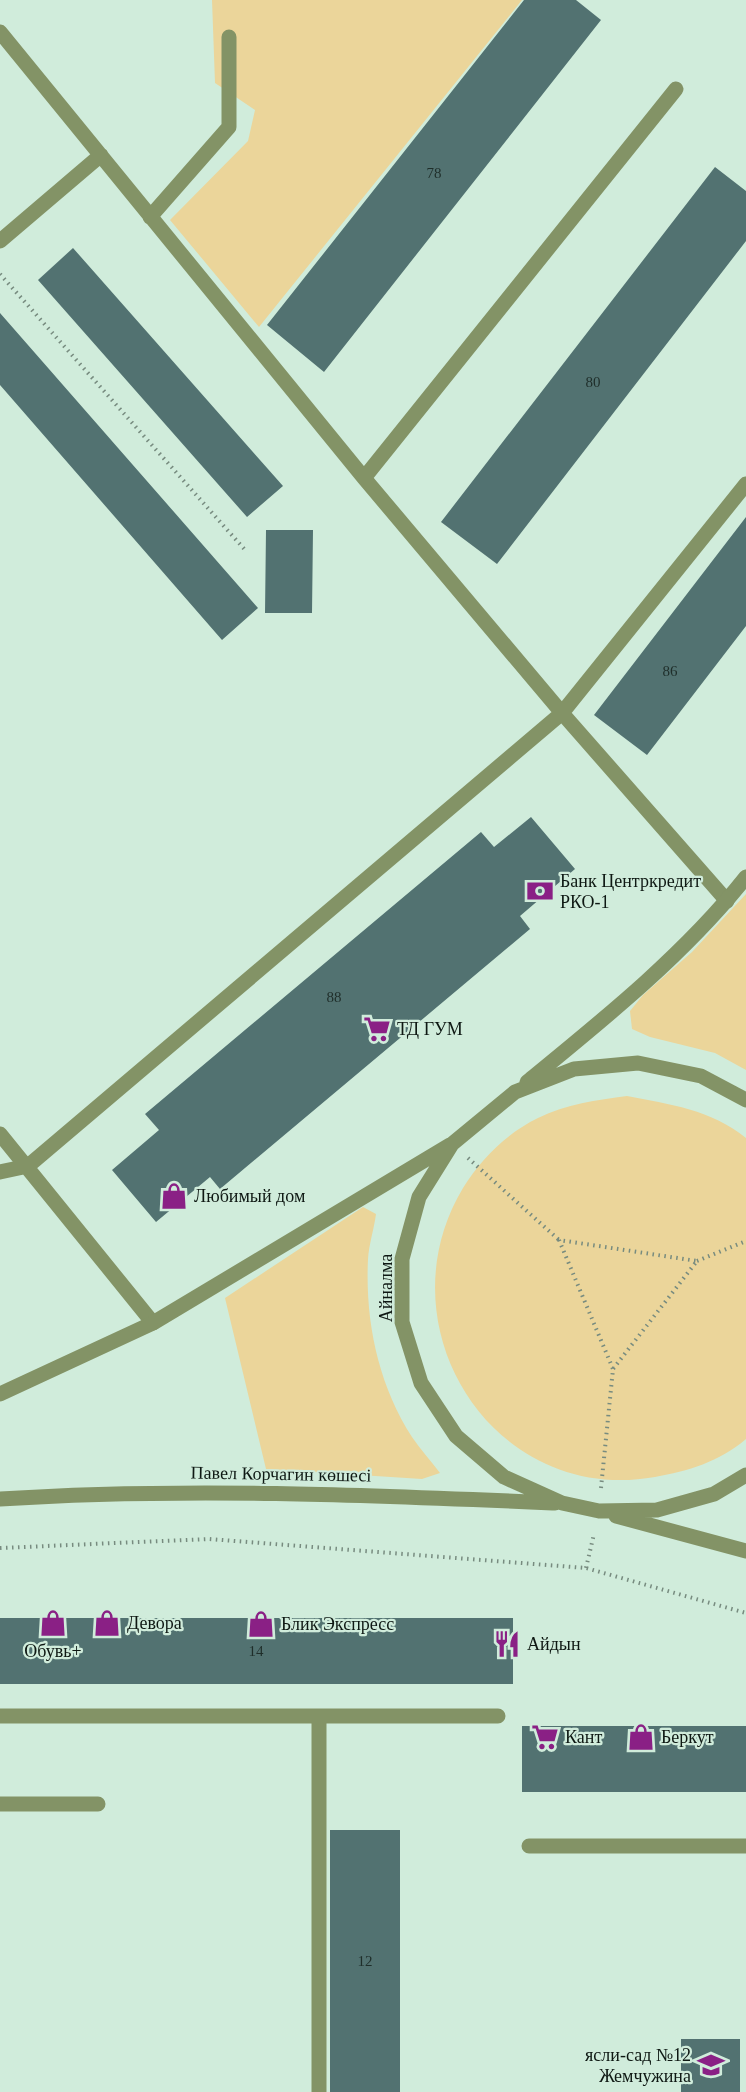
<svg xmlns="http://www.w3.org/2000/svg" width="746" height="2092" font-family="'Times New Roman',serif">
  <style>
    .green { fill: #ebd59a }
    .building { fill: #527271 }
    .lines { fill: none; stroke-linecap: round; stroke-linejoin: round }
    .path { stroke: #778b7f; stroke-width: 4; stroke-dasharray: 1.5 4.5; stroke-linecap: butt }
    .service { stroke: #839366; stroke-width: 15 }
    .tertiary { stroke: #839366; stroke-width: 15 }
    .labels { text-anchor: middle; stroke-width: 4.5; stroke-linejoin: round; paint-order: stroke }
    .number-label { font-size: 15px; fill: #1f2e2a }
    .poi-label { font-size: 18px; fill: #0e1813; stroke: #d0ecdb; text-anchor: start }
    .street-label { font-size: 18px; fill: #0e1813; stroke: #d0ecdb }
  </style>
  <rect width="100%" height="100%" fill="#d0ecdb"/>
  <path class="green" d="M212 0H522L259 327 170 220 248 141 255 110 215 83Z
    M746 894V1070L715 1053 650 1037 632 1029 630 1011 643 995 692 952Z
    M627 1096C669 1104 712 1110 746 1138V1439C719 1462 688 1471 655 1477 493 1506 380 1326 463 1188 481 1159 507 1133 538 1118 566 1104 597 1100 627 1096Z
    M363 1207 376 1214C374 1229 369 1244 368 1259 365 1321 378 1384 412 1437 420 1449 431 1461 440 1473L422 1479 266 1469 225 1298Z"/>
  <path class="building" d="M524 0H576L601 20 324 372 267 325Z
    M715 167 746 191V241L497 564 441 522Z
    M73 248 283 486 247 517 38 280Z
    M0 313 258 608 222 640 0 385Z
    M746 517V626L647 755 594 715Z
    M266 530H313L312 613H265Z
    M531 817 575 869 520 916 530 929 220 1189 210 1177 156 1222 112 1170 159 1130 145 1114 481 832 494 847Z
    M0 1618H513V1684H0Z
    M522 1726H746V1792H522Z
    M330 1830H400V2092H330Z
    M681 2039H740V2092H681Z"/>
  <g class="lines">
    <path class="path" d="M0 274 246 551
      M468 1158 559 1240
      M697 1261 746 1241
      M601 1488 613 1369 559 1240 697 1261 613 1369
      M0 1548 209 1539 586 1568 746 1613
      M586 1568 594 1534"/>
    <path class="service" d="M0 32 364 478 562 713 727 901
      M150 217 229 127V37
      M0 241 101 155
      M364 478 676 89
      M0 1134 153 1323
      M0 1172 28 1166 562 713 746 484
      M0 1716H498
      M319 1716V2092
      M0 1804H98
      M529 1846H746"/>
    <path class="tertiary" d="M527 1082C603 1020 685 954 746 877
      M746 1100 701 1076 638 1063 574 1069 515 1092 452 1144 419 1197 402 1259V1322L421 1383 456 1436 504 1477 562 1503 599 1511 657 1510 714 1494 746 1475
      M0 1394 153 1323 450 1145
      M0 1499C185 1487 369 1495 555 1503
      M616 1516 746 1551"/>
  </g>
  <defs>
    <symbol id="bank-bare" viewBox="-9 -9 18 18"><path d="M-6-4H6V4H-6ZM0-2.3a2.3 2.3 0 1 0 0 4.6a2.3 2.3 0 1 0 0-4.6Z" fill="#8a2085" stroke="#d0ecdb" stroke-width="2.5" paint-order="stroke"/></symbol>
    <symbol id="supermarket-bare" viewBox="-9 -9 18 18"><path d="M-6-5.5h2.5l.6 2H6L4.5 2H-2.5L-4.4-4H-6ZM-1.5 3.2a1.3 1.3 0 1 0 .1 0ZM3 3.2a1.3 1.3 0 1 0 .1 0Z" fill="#8a2085" stroke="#d0ecdb" stroke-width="2.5" paint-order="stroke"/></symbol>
    <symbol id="shop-bare" viewBox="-9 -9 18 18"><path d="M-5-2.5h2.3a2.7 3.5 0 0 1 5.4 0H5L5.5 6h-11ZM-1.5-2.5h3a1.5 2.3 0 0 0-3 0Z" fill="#8a2085" stroke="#d0ecdb" stroke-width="2.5" paint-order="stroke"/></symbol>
    <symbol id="restaurant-bare" viewBox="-9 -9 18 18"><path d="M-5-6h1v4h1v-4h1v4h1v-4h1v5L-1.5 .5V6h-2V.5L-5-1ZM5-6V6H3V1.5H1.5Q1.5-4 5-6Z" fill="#8a2085" stroke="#d0ecdb" stroke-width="2.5" paint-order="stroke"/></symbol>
    <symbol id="school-bare" viewBox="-9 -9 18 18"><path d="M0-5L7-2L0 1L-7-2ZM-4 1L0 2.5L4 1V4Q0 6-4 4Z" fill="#8a2085" stroke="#d0ecdb" stroke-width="2.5" paint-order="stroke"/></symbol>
  </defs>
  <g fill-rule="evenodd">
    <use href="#bank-bare" x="521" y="872" width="38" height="38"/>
    <use href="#supermarket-bare" x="358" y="1010" width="38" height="38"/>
    <use href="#shop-bare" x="155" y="1177" width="38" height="38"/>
    <use href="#shop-bare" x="34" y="1604" width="38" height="38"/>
    <use href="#shop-bare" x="88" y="1604" width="38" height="38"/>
    <use href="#shop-bare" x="242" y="1605" width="38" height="38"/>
    <use href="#restaurant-bare" x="488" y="1625" width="38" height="38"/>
    <use href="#supermarket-bare" x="526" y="1718" width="38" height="38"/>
    <use href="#shop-bare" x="622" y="1718" width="38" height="38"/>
    <use href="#school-bare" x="692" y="2046" width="38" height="38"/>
  </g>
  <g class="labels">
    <g class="number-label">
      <text x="434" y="178">78</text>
      <text x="593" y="387">80</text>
      <text x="670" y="676">86</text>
      <text x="334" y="1002">88</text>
      <text x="256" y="1656">14</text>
      <text x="365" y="1966">12</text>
    </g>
    <g class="poi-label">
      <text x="560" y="887">Банк Центркредит<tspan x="560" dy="21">РКО-1</tspan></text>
      <text x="397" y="1035">ТД ГУМ</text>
      <text x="194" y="1202">Любимый дом</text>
      <text x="127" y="1629">Девора</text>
      <text x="281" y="1630">Блик Экспресс</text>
      <text x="527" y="1650">Айдын</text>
      <text x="53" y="1657" text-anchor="middle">Обувь+</text>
      <text x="565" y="1743">Кант</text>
      <text x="661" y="1743">Беркут</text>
      <text x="691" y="2061" text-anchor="end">ясли-сад №12<tspan x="691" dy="21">Жемчужина</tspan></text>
    </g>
    <g class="street-label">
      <text transform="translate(386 1288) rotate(-90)" y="6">Айналма</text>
      <text transform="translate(281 1474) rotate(1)" y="6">Павел Корчагин көшесі</text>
    </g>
  </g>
</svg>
